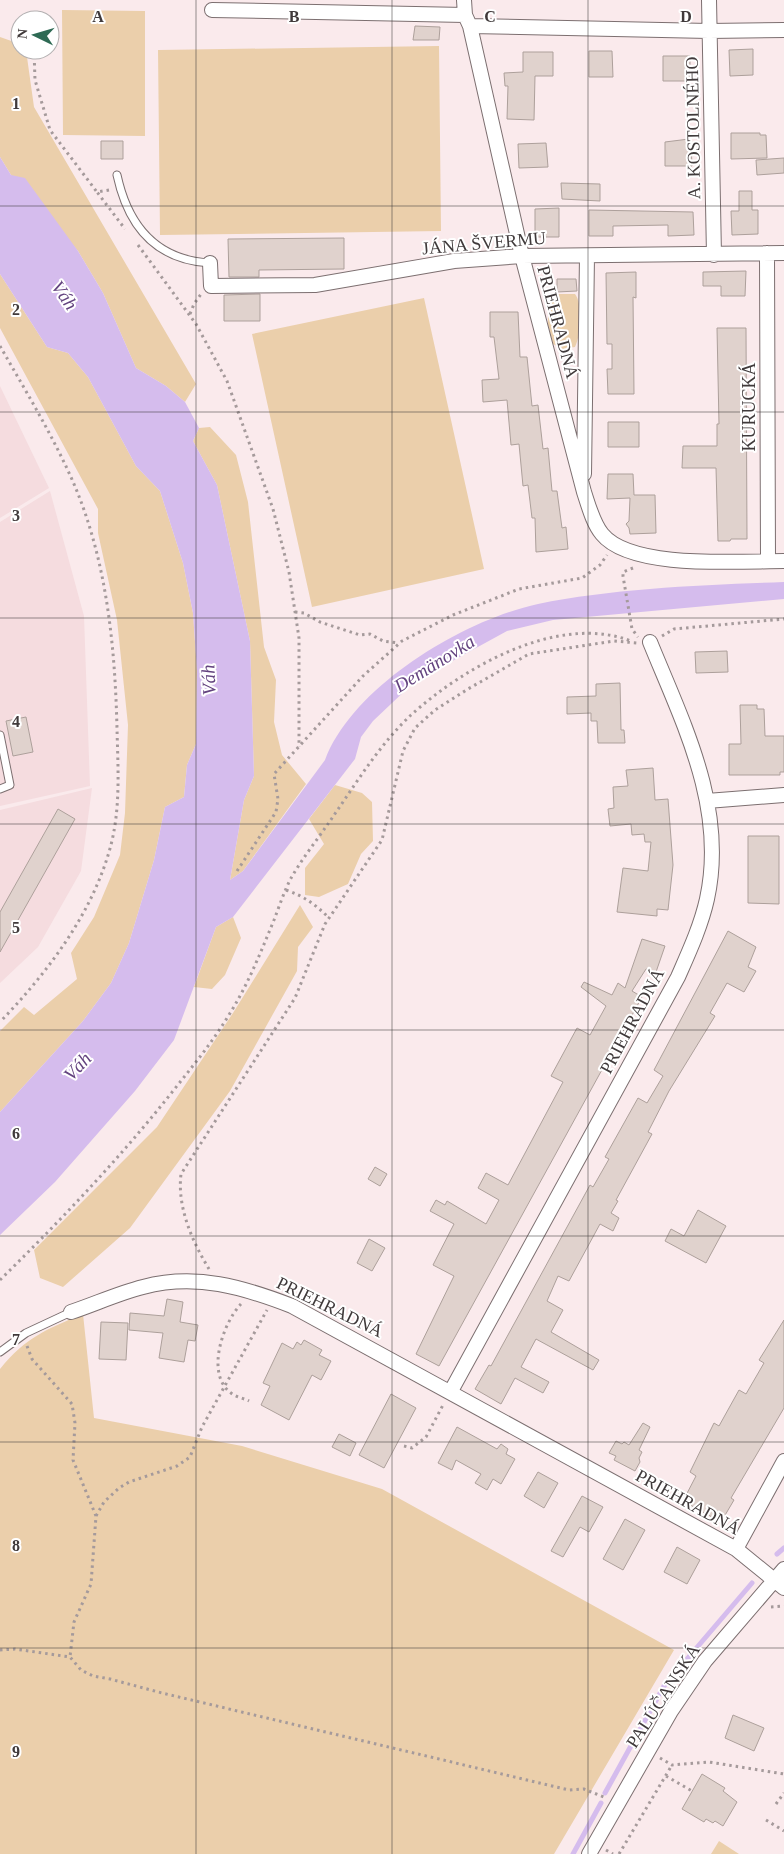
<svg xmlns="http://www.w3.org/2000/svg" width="784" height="1854" font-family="'Times New Roman',serif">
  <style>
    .built { fill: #f5dcdf }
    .green { fill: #ebcfab }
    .water { fill: #d5bced }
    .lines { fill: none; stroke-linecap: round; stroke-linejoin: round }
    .stream { stroke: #d5bced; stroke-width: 5 }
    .building { fill: #e0d2cd; stroke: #ada09b }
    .service-casing { stroke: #7c6f70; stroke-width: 9 }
    .minor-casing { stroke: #7c6f70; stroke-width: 16 }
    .path { stroke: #a59a9b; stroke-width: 3; stroke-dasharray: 2.5 4; stroke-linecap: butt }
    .service { stroke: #fff; stroke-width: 7 }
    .minor { stroke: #fff; stroke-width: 14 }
    .grid { fill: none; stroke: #403a3b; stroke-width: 1; stroke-opacity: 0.55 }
    .labels { text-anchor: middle; stroke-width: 4; stroke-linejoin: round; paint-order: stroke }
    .street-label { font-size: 18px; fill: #403a3b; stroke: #fff }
    .water-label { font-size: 19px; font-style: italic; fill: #63437f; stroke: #fff }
    .grid-label { font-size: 16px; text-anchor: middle; font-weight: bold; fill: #403a3b; stroke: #fff; stroke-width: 4; stroke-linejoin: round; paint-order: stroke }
  </style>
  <rect width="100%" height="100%" fill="#faeaec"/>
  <path class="built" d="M0 386 49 488 0 518Z
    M50 491 84 616 90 786 0 806V522Z
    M92 788 81 871 38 947 0 983V810Z"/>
  <path class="green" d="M62 10 145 11V136L63 135Z
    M0 37 20 44V50H26L34 107 196 384 185 402 166 386 136 368 103 293 78 251 11 175 0 157Z
    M439 46 441 231 160 235 158 50Z
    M0 274 47 347 68 353 88 377 136 466 160 491 183 563 193 613 197 671 196 744 187 765 184 797 165 807 154 860 129 943 111 983 83 1021 0 1112V1031L24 1007 34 1015 77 979 71 953 94 917 120 855 125 813 128 725 117 620 98 533V509L0 328Z
    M548 294H575C583 304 581 335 575 347L563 349 553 344 548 325Z
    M424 298 484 569 312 607 252 334Z
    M210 427 236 455 248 502 264 647 276 680 274 722 282 755 306 784 243 871 230 880 244 800 254 776 250 641 217 485 193 441 199 428Z
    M335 785 362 793 372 802 373 841 361 854 348 884 319 897 305 895V868L324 844 309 819Z
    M300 905 313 927 298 947 297 971 230 1091 130 1228 63 1287 40 1278 34 1250 157 1127 233 1013Z
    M233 917 241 938 225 975 212 989 194 987 216 927Z
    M83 1314 94 1418 242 1446 382 1489 674 1650 554 1854H0V1369C26 1337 47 1329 83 1314Z
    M719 1841 739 1854H711Z"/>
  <path class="water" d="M0 157 11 175 25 178 78 251 103 293 136 368 166 386 185 402 199 428 193 441 217 485 250 641 254 776 244 800 230 880 243 871 325 760C353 686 463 620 538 604 615 588 706 585 784 582V599L553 620 507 631 445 665 410 686 373 721 361 737 355 759 233 917 216 927 174 1040 135 1091 55 1182 0 1235V1112L83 1021 111 983 129 943 154 860 165 807 184 797 187 765 196 744 197 671 193 613 183 563 160 491 136 466 88 377 68 353 47 347 0 274Z"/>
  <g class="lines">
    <path class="stream" d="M777 1554 784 1548
      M605 1793 664 1686 752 1583
      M573 1854 601 1803"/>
  </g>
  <path class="building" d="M415 26 440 27 439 40H413Z
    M753 49V75L730 76 729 50Z
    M589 51H612L613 77H589Z
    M523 52H553V76H535L534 120 507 119 508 86H505L504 73 523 72Z
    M663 56H690V81H663Z
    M731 133H760V135H766L767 158 731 159Z
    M689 139V142H691L692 166H665V142Z
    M101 141H123V159H101Z
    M546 143 548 167 519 168 518 144Z
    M784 158V173L757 175 756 160Z
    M561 183 600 184V201L562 199Z
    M739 191H752V210H758V234L732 235 731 211H739Z
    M559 208V237H535V209Z
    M589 210 693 212 694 235 668 236V225L613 226V236H589Z
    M344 238V269L259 270V277H229L228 239Z
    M746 271 745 296H721V286H703V272Z
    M636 272V298L633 297 634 394H608L607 369H612V344H607L606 273Z
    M557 279H576L577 291 557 292Z
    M260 294V321H224V295Z
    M490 312H518L520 357H527L532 406 538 405 543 449 548 448 552 491H557L562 528 566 527 568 549 536 552 535 518H532L528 485 523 486 519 444 511 445 507 400 483 402 482 380 499 379 494 337H490Z
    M717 328H746L747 539H731L730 541H718L716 468H682L683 446H717V424H719Z
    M608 422H639V447H608Z
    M608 474H633L634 495H655L656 533 630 534 629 528 626 524 629 521 630 498 607 499Z
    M727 651 728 672 696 673 695 652Z
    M620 683 621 730H624L625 743H598L597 721H591V713L567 714V697L596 696V684Z
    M740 705H757V709H764L765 736H784V772H780V775H729V744H741Z
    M26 717 33 752 13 756 6 721Z
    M653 768 655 800 668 799 673 865 668 910 657 909V916L617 912 623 868 648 871 651 842H645L644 834 632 835 631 824 610 826 608 809 614 808 613 787 628 786 626 770Z
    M58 809 75 819 0 952V912Z
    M748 836H779V904L748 903Z
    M728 931 756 947 748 967 756 971 744 992 727 983 710 1013 715 1016 669 1091 648 1132 652 1134 616 1200 618 1201 611 1213 619 1218 613 1231 600 1224 569 1281 558 1276 547 1301 563 1310 551 1332 599 1360 593 1370 536 1339 521 1367 549 1382 543 1393 515 1378 501 1404 475 1389 489 1365 491 1366 590 1185 593 1187 609 1159 605 1157 638 1098 647 1103 663 1076 654 1070Z
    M642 939 665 946 656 972 646 969 632 991 642 997 439 1366 416 1354 454 1276 433 1265 454 1224 430 1211 436 1200 445 1205 447 1201 486 1224 499 1200 478 1188 486 1173 508 1185 563 1082 551 1076 577 1028 590 1035 606 1006 581 987 584 982 612 995 618 983 625 988Z
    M375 1167 387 1174 380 1186 368 1179Z
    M698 1210 726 1226 706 1263 665 1241 671 1229 684 1236Z
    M369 1239 385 1248 372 1271 357 1263Z
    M167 1299 183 1302 180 1322 198 1325 195 1341 188 1340 184 1362 159 1358 163 1333 129 1330 130 1313 164 1316Z
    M784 1320V1408L731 1498 734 1500 721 1522 683 1501 696 1476 690 1472 714 1423 719 1426 739 1390 746 1394 764 1363 759 1360Z
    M101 1322 128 1323 126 1360 99 1359Z
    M304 1340 322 1350 319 1355 331 1361 321 1380 312 1375 289 1420 261 1405 270 1386 263 1383 282 1343 293 1349 297 1342 301 1345Z
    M391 1394 416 1408 384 1468 359 1455Z
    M643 1423 650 1427 639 1450 642 1452 639 1458 640 1462 635 1471 614 1460 616 1456 609 1453 616 1441 622 1444 624 1442 629 1445Z
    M457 1427 497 1449 501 1444 508 1449 506 1454 515 1459 501 1484 493 1479 487 1490 475 1483 481 1474 456 1460 452 1470 438 1463Z
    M339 1434 356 1443 350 1456 332 1447Z
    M538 1472 558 1483 544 1508 524 1496Z
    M582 1496 603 1507 589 1532 580 1527 563 1557 551 1551Z
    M625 1519 645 1530 623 1570 603 1559Z
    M677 1547 700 1560 687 1584 664 1572Z
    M733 1715 764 1728 754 1751 725 1738Z
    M702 1774 725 1788 723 1791 737 1802 723 1826 715 1821 713 1823 706 1819 704 1822 682 1809Z"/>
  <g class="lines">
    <defs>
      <path id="service" d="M117 175C128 226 156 260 210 263
        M0 735 10 785 0 789
        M0 1352 26 1333 71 1312"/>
      <path id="minor" d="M464 0 465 15
        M709 0 714 255
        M212 10 465 15 470 26 709 31 784 30
        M470 26 522 256 584 492C589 507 593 523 602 534 631 570 740 561 784 561
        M767 253 768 561
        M210 263 211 286 315 285 454 261 522 256 784 253
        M584 474 587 256
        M707 801 784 795
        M71 1312C95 1304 119 1293 143 1287 196 1273 243 1287 292 1306L736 1549 784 1588
        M451 1391 678 977C689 952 701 926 707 899 727 808 683 723 650 642
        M736 1549 784 1461
        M589 1854 671 1711 705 1661 784 1569"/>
    </defs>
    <use href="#service" class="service-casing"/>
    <use href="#minor" class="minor-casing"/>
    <path class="path" d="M32 15V20
      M34 50 35 80 50 130 97 192
      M109 190 97 192 125 229
      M138 245 196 324 227 381 273 509 289 572 299 638V747
      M190 314 194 304 201 294
      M0 346C24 388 50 431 70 475 106 554 115 643 117 729 118 770 121 812 109 852 90 917 46 974 0 1022
      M633 568 623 572V576L632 629 638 637
      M295 612 304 613 320 622 360 635 370 634 383 641 399 643
      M662 636 674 629 784 619
      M237 871 276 812 278 799 274 774 363 676 402 641 453 615 519 589 582 578 600 565 607 555
      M286 890C304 896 316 905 329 918
      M209 1269C192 1241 177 1207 181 1174L295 998 325 924 382 840 403 751 415 728 435 710 468 689 529 654 614 641 637 643
      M0 1280C61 1220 120 1158 173 1091 192 1067 211 1044 227 1018 247 987 260 954 274 920 279 907 284 892 290 880 301 860 317 840 330 821 355 785 379 745 411 715 464 667 558 613 631 641
      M241 1304C223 1323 205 1374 231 1393 236 1397 243 1398 249 1401
      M27 1346 32 1359 72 1404 75 1423 73 1460 96 1516 91 1584 74 1622 70 1657
      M404 1446 412 1448 426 1437 443 1405
      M96 1516 104 1502 119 1488 129 1482 177 1466 190 1457 202 1427 267 1310
      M771 1607 784 1606
      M0 1650 15 1649 70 1657 81 1670 93 1676 110 1679 162 1693 569 1790 584 1789 606 1798
      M660 1758 672 1765 709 1762 784 1774
      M666 1776 692 1791
      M776 1804 784 1793
      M766 1820 784 1831
      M606 1850 613 1854
      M619 1854 672 1765"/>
    <use href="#service" class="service"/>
    <use href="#minor" class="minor"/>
  </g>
  <path class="grid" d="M196 0V1854M392 0V1854M588 0V1854M0 206H784M0 412H784M0 618H784M0 824H784M0 1030H784M0 1236H784M0 1442H784M0 1648H784"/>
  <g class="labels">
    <g class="street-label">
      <text transform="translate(693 128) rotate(-91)" y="6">A. KOSTOLNÉHO</text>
      <text transform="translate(484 243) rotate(-5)" y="6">JÁNA ŠVERMU</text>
      <text transform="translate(558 322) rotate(75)" y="6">PRIEHRADNÁ</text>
      <text transform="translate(749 407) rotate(-90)" y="6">KURUCKÁ</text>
      <text transform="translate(632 1021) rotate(-62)" y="6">PRIEHRADNÁ</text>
      <text transform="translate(330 1307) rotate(26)" y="6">PRIEHRADNÁ</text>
      <text transform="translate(688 1502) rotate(29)" y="6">PRIEHRADNÁ</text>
      <text transform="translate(663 1696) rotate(-57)" y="6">PALÚČANSKÁ</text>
    </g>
    <g class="water-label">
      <text transform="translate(65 295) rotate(55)" y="7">Váh</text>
      <text transform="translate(434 663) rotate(-32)" y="7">Demänovka</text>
      <text transform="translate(208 680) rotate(-93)" y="7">Váh</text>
      <text transform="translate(77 1066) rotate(-47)" y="7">Váh</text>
    </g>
  </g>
  <g class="grid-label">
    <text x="98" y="22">A</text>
    <text x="294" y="22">B</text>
    <text x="490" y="22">C</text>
    <text x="686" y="22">D</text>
    <text x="16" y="109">1</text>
    <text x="16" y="315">2</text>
    <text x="16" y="521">3</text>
    <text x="16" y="727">4</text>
    <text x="16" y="933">5</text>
    <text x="16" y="1139">6</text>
    <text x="16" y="1345">7</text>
    <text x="16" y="1551">8</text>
    <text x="16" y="1757">9</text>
  </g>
  <g transform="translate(35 35) rotate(275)"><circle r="24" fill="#ffffff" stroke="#b3b0b1"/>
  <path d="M0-4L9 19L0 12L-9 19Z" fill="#2e6a54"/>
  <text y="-8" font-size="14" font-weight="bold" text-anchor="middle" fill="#403a3b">N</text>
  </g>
</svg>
